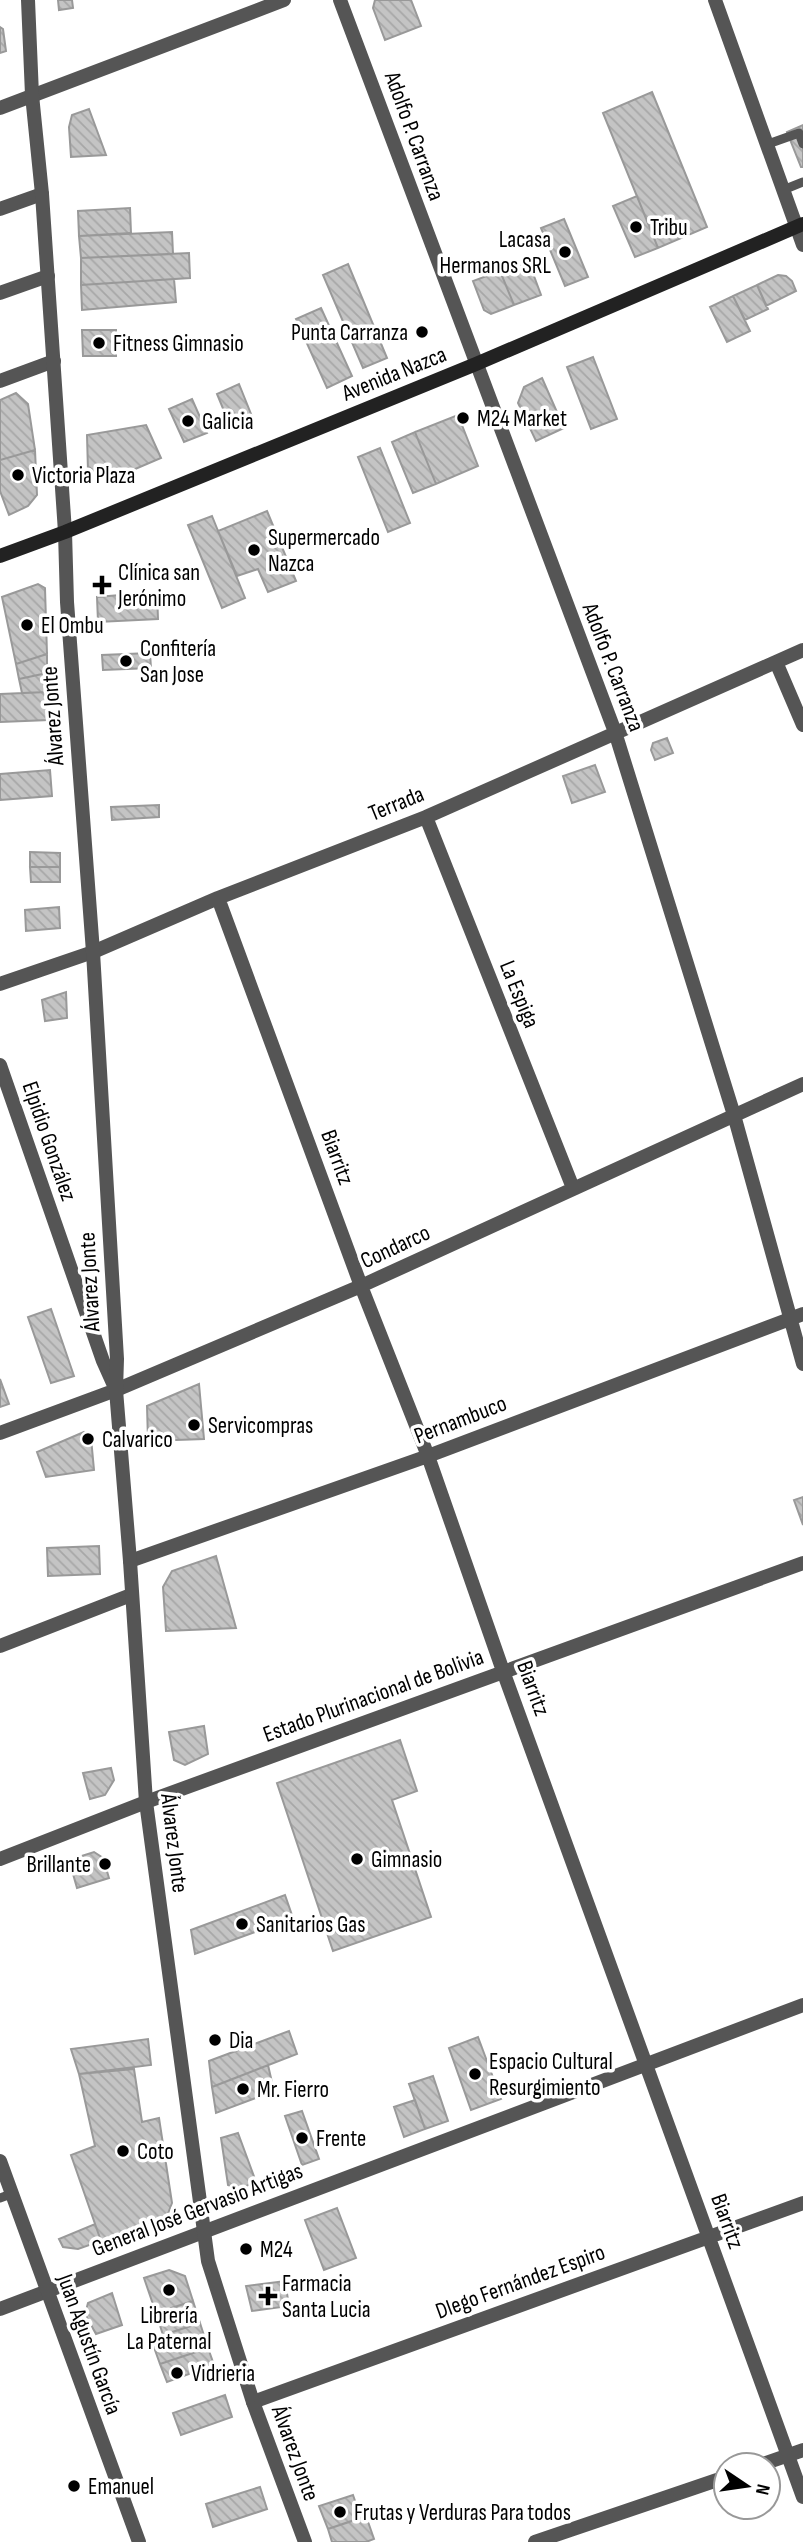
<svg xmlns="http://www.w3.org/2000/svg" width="803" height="2542" font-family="'Sofia Sans Condensed',sans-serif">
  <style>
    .building { fill: url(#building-back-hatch); stroke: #999; stroke-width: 2 }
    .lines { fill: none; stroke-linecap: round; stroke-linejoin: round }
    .service { stroke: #555; stroke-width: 9 }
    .minor { stroke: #555; stroke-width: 14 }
    .tertiary { stroke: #555; stroke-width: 14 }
    .secondary { stroke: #222; stroke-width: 14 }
    .poi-dot { fill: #000; stroke: #fff; stroke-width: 2.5 }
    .labels { text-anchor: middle; stroke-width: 7; stroke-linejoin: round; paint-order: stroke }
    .street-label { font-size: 23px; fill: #000; stroke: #fff }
    .poi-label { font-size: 23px; fill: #000; stroke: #fff; text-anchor: start }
  </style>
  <defs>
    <pattern id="building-back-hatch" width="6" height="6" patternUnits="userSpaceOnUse" patternTransform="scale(1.75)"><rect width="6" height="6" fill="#c4c4c4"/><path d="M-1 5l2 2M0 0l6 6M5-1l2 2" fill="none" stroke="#a7a7a7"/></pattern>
  </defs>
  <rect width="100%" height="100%" fill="#fff"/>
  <path class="building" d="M58 0H72L73 8 59 10Z
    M375 0H411L421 26 385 40 373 8Z
    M0 27 3 29 6 51 0 53Z
    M652 92 707 227 658 248 603 113Z
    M89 109 106 155 71 157 69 127 72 115Z
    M803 125V167H801L787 132Z
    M637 196 658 248 635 257 613 206Z
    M130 208 131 233 79 236 78 211Z
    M564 219 588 277 565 286 541 228Z
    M172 232 173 254 81 258 79 236Z
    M189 253 190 278 81 285V258Z
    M528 260 541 295 514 305 500 271Z
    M348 264 387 358 363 368 323 275Z
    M500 271 514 305 491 314 484 310 473 281Z
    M778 275 786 276 792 281 796 291 766 306 757 285Z
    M174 279 176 302 82 310 81 285Z
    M757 285 768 309 745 320 733 296Z
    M733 296 750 331 727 342 710 307Z
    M321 308 352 376 327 388 296 319Z
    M82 330H116V356H83Z
    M593 357 617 419 591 429 567 367Z
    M542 378 564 428 536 441 518 403 524 387Z
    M239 384 253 419 231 428 217 394Z
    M16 393 28 404 35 450 0 460V400Z
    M192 399 207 433 184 442 169 409Z
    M458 415 478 466 436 484 415 432Z
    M146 425 161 458 107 481 90 468 88 471 87 435Z
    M415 432 436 484 413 493 392 442Z
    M380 448 410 523 388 532 358 457Z
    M35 450 37 495 28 506 9 515 0 491V460Z
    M267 511 296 581 268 592 258 569 237 576 218 531Z
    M212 516 245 598 222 608 188 525Z
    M38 584 45 588 47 654 16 664 2 597Z
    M157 592 158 619 98 622 97 597Z
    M150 653 151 668 103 670 102 655Z
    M47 654V673L19 679 16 664Z
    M47 673 48 692 22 693 19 679Z
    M48 692 49 720 0 722V694Z
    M667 738 673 753 655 760 651 750 653 743Z
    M595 765 605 792 572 803 563 776Z
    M50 770 52 796 0 800V774Z
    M159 805V817L112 820 111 807Z
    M30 852 60 853V867H30Z
    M30 867H60V882H31Z
    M59 907 60 928 26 931 25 910Z
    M66 992 67 1018 45 1021 42 1000Z
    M51 1309 74 1376 51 1383 28 1317Z
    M0 1379 9 1404 0 1407Z
    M199 1384 204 1439 148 1441 147 1406Z
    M84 1432 91 1438 94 1470 46 1477 37 1452Z
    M803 1497V1525L794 1500Z
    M99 1546 100 1574 48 1576 47 1548Z
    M216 1556 236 1628 166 1631 163 1587 172 1571Z
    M204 1726 208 1754 185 1765 174 1760 169 1732Z
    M400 1740 417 1791 392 1800 431 1917 333 1951 277 1783Z
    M111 1768 114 1780 105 1795 90 1799 83 1773Z
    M94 1852 103 1858 109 1878 77 1888 69 1860Z
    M285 1895 293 1918 195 1954 191 1930Z
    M289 2031 297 2054 212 2087 209 2061Z
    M478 2037 501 2099 471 2110 449 2048Z
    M148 2039 151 2065 79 2074 71 2049Z
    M268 2065 274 2091 216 2113 212 2087Z
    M134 2069 142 2122 159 2118 172 2203 167 2216 101 2241 71 2155 95 2146 79 2074Z
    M433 2076 448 2121 425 2129 409 2084Z
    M415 2100 425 2129 404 2137 394 2107Z
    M302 2111 319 2159 302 2165 285 2116Z
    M238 2133 256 2182 239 2189 228 2185 221 2138Z
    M337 2208 356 2258 324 2270 305 2220Z
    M95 2224 101 2241 78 2249 63 2247 59 2239Z
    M169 2270 185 2276 193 2301 156 2313 144 2278Z
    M285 2281 289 2306 252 2311 246 2286Z
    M112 2293 122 2325 96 2334 85 2314 88 2303Z
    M193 2301 200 2323 163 2335 156 2313Z
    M200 2323 208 2348 160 2364 151 2339Z
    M208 2348 214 2365 167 2382 160 2364Z
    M225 2395 232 2417 181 2435 173 2413Z
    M260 2487 267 2509 213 2527 206 2504Z
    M353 2495 361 2518 328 2529 319 2506Z
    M366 2516 374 2539 366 2542H332L328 2529Z"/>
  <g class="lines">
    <path class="service" d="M768 144 799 133 803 144
      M783 190 803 182
      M0 2198 11 2194"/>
    <path class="minor" d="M340 0 615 732 734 1115 803 1364
      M715 0 803 245
      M0 108 284 0
      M0 209 42 194
      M0 293 48 276
      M0 381 54 361
      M776 662 803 725
      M426 817 573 1188
      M218 898 361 1286 428 1456 503 1671 803 2497
      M0 984 93 952 218 898 426 817 803 650
      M0 1065 103 1361 116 1390
      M0 1433 116 1390 361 1286 803 1084
      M130 1561 428 1456 803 1314
      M0 1646 131 1595
      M0 1859 146 1802 803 1563
      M0 2309 803 2005
      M253 2402 803 2203
      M760 2465 803 2450
      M535 2542 726 2477"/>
    <path class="tertiary" d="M28 0 32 95 42 194 65 532 67 602 93 952 117 1359 116 1390 130 1561 146 1802 208 2261 253 2402 305 2542
      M0 2161 139 2542"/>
    <path class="secondary" d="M0 556 65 532 476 364 803 224"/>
  </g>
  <g class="poi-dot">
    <circle cx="636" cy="227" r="7"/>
    <circle cx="565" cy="252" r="7"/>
    <circle cx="422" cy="332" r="7"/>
    <circle cx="99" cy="343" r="7"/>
    <circle cx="463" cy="418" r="7"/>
    <circle cx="188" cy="421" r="7"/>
    <circle cx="18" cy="475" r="7"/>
    <circle cx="254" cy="550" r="7"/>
    <path d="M98.5 574.5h7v7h7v7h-7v7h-7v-7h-7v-7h7z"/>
    <circle cx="27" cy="625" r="7"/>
    <circle cx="126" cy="661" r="7"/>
    <circle cx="194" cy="1425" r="7"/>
    <circle cx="88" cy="1439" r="7"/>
    <circle cx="357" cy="1859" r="7"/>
    <circle cx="105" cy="1864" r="7"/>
    <circle cx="242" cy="1924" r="7"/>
    <circle cx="215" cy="2040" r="7"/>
    <circle cx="475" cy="2074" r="7"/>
    <circle cx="243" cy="2089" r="7"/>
    <circle cx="302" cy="2138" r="7"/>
    <circle cx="123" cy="2151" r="7"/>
    <circle cx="246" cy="2249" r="7"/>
    <circle cx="169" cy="2290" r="7"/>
    <path d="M264.5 2285.5h7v7h7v7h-7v7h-7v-7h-7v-7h7z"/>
    <circle cx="177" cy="2373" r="7"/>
    <circle cx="74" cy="2486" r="7"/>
    <circle cx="340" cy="2512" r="7"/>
  </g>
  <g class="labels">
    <g class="street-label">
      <text transform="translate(415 136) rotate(70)" y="8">Adolfo P. Carranza</text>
      <text transform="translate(394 373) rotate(-22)" y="8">Avenida Nazca</text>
      <text transform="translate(614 667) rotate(69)" y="8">Adolfo P. Carranza</text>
      <text transform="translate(52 716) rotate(-94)" y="8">Álvarez Jonte</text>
      <text transform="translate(396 803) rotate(-22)" y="8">Terrada</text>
      <text transform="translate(520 994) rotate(68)" y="8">La Espiga</text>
      <text transform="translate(50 1141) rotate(71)" y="8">Elpidio González</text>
      <text transform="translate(338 1157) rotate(70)" y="8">Biarritz</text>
      <text transform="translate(395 1246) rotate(-25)" y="8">Condarco</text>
      <text transform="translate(89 1282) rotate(-93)" y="8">Álvarez Jonte</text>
      <text transform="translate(460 1419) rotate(-21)" y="8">Pernambuco</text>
      <text transform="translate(534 1688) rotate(70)" y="8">Biarritz</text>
      <text transform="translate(373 1695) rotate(-20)" y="8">Estado Plurinacional de Bolivia</text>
      <text transform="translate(175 1843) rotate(83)" y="8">Álvarez Jonte</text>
      <text transform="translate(197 2209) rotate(-21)" y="8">General José Gervasio Artigas</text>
      <text transform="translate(728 2221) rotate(70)" y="8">Biarritz</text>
      <text transform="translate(520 2281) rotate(-20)" y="8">DIego Fernández Espiro</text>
      <text transform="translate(90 2344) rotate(70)" y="8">Juan Agustín García</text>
      <text transform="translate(296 2453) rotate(70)" y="8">Álvarez Jonte</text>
    </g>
    <g class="poi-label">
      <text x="650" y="235">Tribu</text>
      <text x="551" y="247" text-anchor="end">Lacasa<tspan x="551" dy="26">Hermanos SRL</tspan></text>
      <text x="408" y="340" text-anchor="end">Punta Carranza</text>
      <text x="113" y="351">Fitness Gimnasio</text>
      <text x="477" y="426">M24 Market</text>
      <text x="202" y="429">Galicia</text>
      <text x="32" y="483">Victoria Plaza</text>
      <text x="268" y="545">Supermercado<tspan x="268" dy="26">Nazca</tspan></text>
      <text x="118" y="580">Clínica san<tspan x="118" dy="26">Jerónimo</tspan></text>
      <text x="41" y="633">El Ombu</text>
      <text x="140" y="656">Confitería<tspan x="140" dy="26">San Jose</tspan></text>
      <text x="208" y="1433">Servicompras</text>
      <text x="102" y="1447">Calvarico</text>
      <text x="371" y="1867">Gimnasio</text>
      <text x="91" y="1872" text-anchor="end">Brillante</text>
      <text x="256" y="1932">Sanitarios Gas</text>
      <text x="229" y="2048">Dia</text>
      <text x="489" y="2069">Espacio Cultural<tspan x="489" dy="26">Resurgimiento</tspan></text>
      <text x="257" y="2097">Mr. Fierro</text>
      <text x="316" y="2146">Frente</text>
      <text x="137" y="2159">Coto</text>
      <text x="260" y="2257">M24</text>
      <text x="282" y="2291">Farmacia<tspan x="282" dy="26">Santa Lucia</tspan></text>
      <text x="169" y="2323" text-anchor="middle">Librería<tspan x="169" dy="26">La Paternal</tspan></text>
      <text x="191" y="2381">Vidrieria</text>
      <text x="88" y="2494">Emanuel</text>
      <text x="354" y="2520">Frutas y Verduras Para todos</text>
    </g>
  </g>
  <g transform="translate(747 2486) rotate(103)"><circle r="33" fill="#ffffff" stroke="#999999" stroke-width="2"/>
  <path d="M0-5L12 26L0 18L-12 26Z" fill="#000000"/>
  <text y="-10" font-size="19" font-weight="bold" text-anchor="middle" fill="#000000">N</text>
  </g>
</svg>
